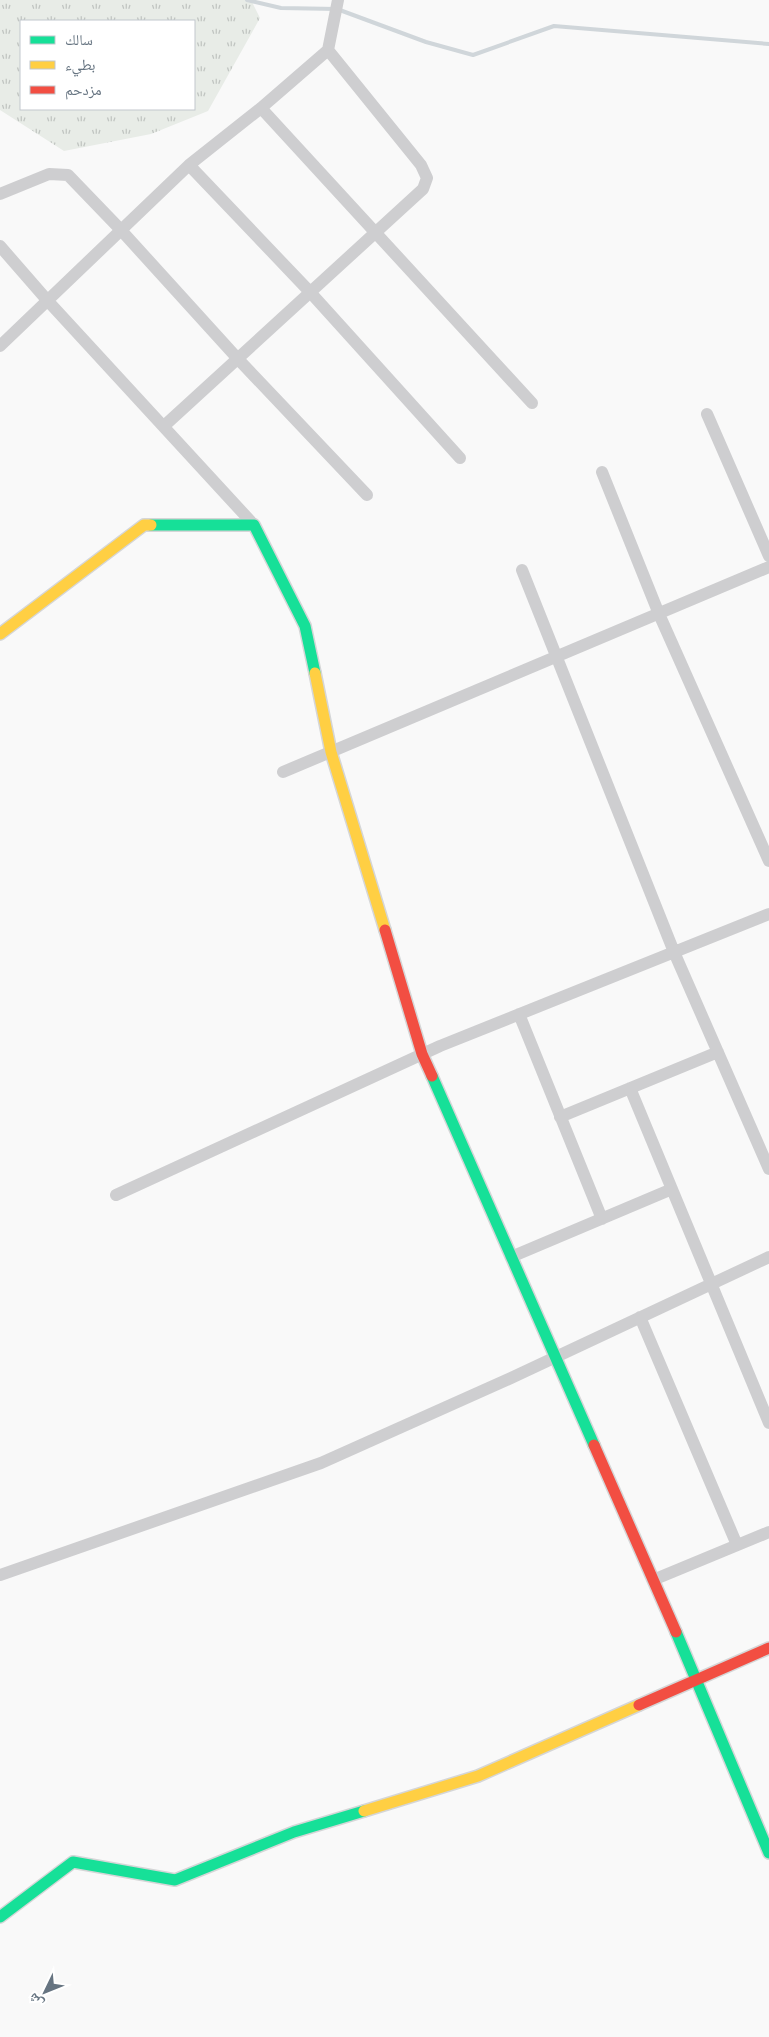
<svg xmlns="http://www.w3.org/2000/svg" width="769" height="2037" font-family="'Nunito Sans','Noto Naskh Arabic',sans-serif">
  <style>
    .grass { fill: url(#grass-tufts); fill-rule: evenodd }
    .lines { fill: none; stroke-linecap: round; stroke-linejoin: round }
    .stream { stroke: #d0d6da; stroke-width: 4 }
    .fast-casing { stroke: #d5d6d7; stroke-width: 14 }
    .slow-casing { stroke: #d5d6d7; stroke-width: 14 }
    .jam-casing { stroke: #d5d6d7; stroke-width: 14 }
    .street { stroke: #ceced0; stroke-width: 12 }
    .fast { stroke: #16e098; stroke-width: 11 }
    .slow { stroke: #ffcf43; stroke-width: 11 }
    .jam { stroke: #f24e42; stroke-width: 11 }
  </style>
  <defs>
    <pattern id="grass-tufts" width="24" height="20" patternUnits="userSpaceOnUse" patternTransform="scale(1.25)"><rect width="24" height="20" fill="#e8ece7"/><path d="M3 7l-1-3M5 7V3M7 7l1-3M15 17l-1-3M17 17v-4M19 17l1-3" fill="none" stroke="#c0c4c1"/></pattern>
  </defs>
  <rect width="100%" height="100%" fill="#f9f9f9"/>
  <path class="grass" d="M0 0H251L260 18 208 111 151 134 64 151 0 110ZM21 21H194V109H21Z"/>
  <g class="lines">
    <path class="stream" d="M247 0 281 8 337 9 426 42 473 55 554 26 769 44"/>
    <defs>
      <path id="fast" d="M151 525H254L305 626 315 673
        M432 1076 594 1445
        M676 1632 769 1853
        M0 1917 73 1862 175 1880 294 1832 364 1811"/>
      <path id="slow" d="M0 634 144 525H151
        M315 673 331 752 385 930
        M364 1811 478 1776 639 1705"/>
      <path id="jam" d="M385 930 422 1054 432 1076
        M594 1445 676 1632
        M639 1705 769 1648"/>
    </defs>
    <use href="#fast" class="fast-casing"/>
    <use href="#slow" class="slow-casing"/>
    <use href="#jam" class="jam-casing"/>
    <path class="street" d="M261 108 532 403
      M189 165 310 292 460 458
      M0 194 49 174 68 175 120 229 238 359 367 495
      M0 246 47 300 254 525
      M0 346 189 165 261 108 328 50 338 0
      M707 414 769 556
      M164 426 423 189 427 178 421 165 328 50
      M602 472 659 614 769 861
      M522 570 674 952 769 1169
      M283 772 769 567
      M519 1014 602 1219
      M630 1088 769 1423
      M560 1117 718 1052
      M116 1195 440 1046 769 914
      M511 1257 672 1189
      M640 1317 737 1545
      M0 1575 321 1463 511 1378 769 1257
      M653 1580 769 1532"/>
    <use href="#fast" class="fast"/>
    <use href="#slow" class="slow"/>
    <use href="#jam" class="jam"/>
  </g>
  <rect x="20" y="20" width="175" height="90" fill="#ffffff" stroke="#c2c7cd"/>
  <rect x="30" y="36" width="25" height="8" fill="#16e098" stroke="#c2c7cd"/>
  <text x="65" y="45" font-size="15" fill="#667481">سالك</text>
  <rect x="30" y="61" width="25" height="8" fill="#ffcf43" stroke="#c2c7cd"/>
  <text x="65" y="70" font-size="15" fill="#667481">بطيء</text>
  <rect x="30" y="86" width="25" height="8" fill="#f24e42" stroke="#c2c7cd"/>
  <text x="65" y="95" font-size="15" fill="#667481">مزدحم</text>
  <g transform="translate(45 1992) rotate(227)" stroke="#ffffff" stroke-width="4" paint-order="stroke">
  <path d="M0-4L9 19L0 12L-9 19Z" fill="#667481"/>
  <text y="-8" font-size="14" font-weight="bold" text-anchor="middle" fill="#667481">ش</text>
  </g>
</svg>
